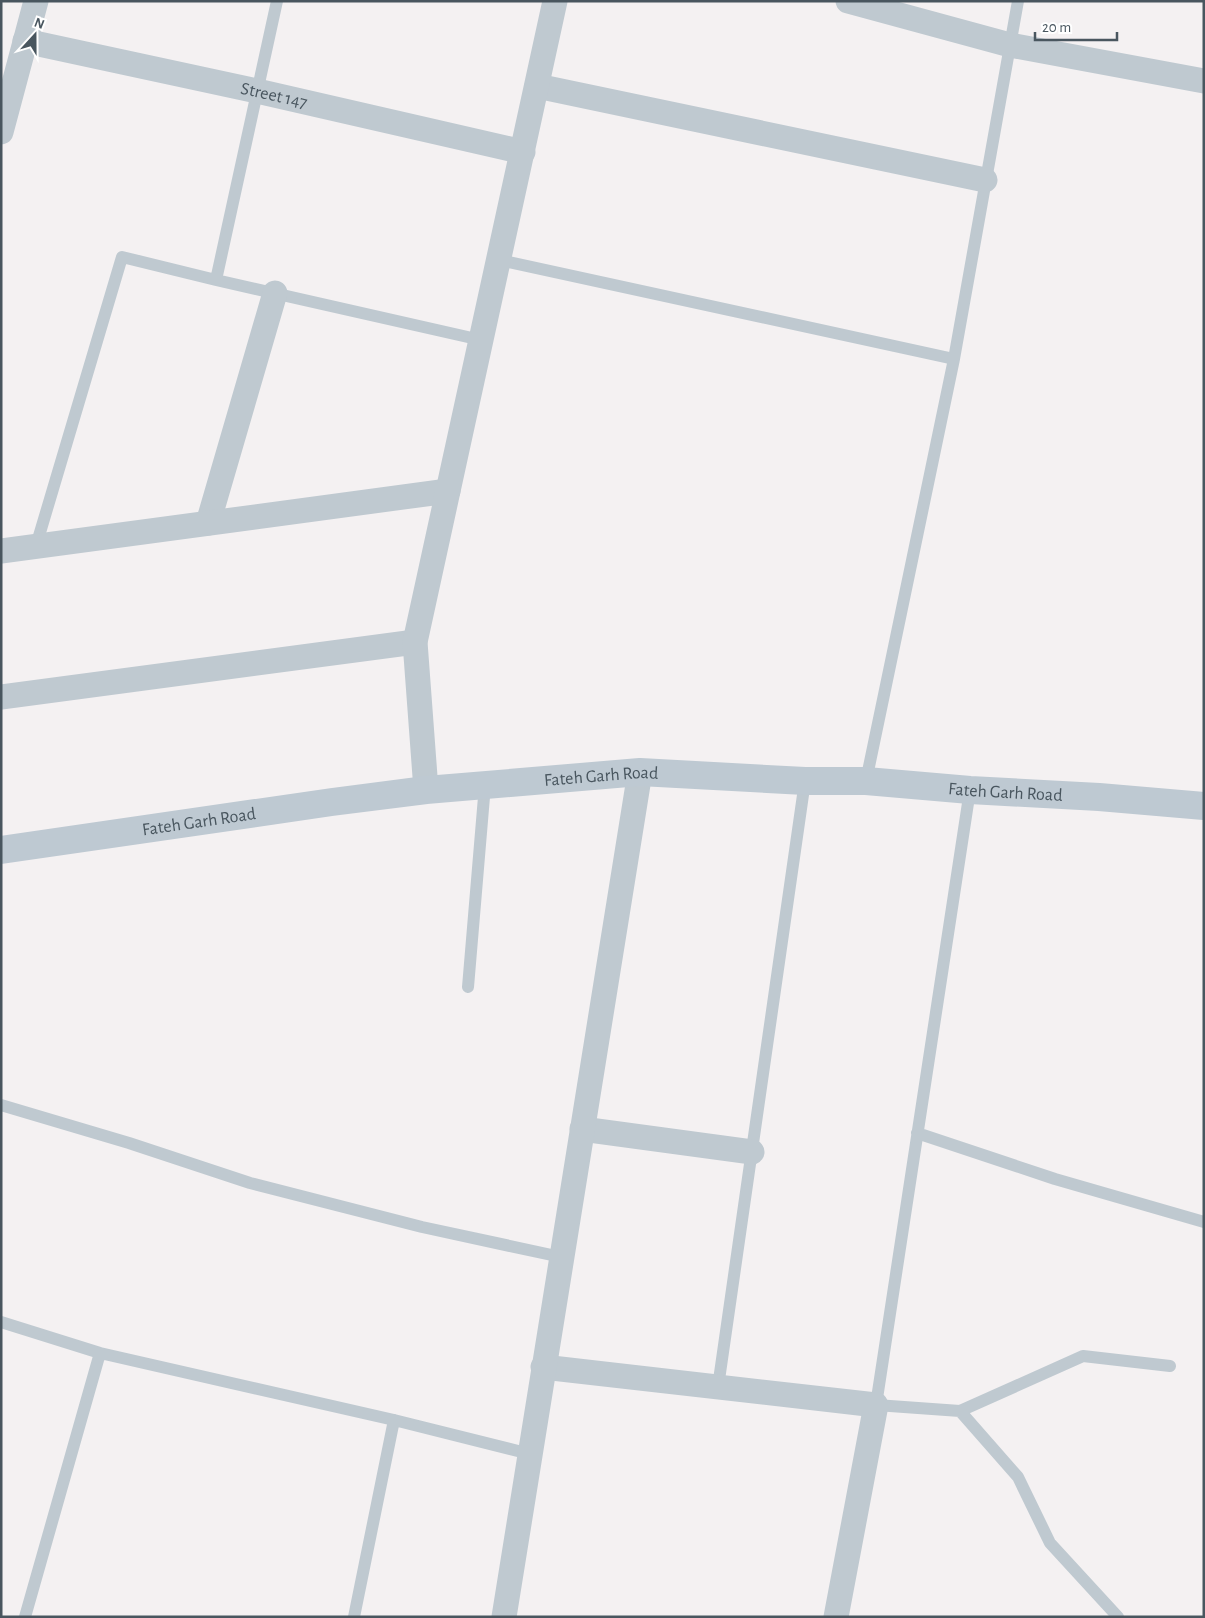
<svg xmlns="http://www.w3.org/2000/svg" width="1205" height="1618" font-family="'Alegreya Sans',sans-serif">
  <style>
    .lines { fill: none; stroke-linecap: round; stroke-linejoin: round }
    .lane { stroke: #bfc9d0; stroke-width: 12 }
    .street { stroke: #bfc9d0; stroke-width: 25 }
    .secondary { stroke: #bec9d2; stroke-width: 28 }
    .labels { text-anchor: middle; stroke-width: 4.5; stroke-linejoin: round; paint-order: stroke }
    .street-label { font-size: 18px; fill: #49565f; stroke: #fff }
  </style>
  <rect width="100%" height="100%" fill="#f4f1f2"/>
  <g class="lines">
    <path class="lane" d="M499 260 954 359
      M216 280 277 1
      M36 546 122 257 216 280 481 340
      M866 781 954 359 1018 1
      M970 790 876 1405 960 1411 1083 1356 1170 1366
      M468 987 485 785
      M1 1105 129 1143 250 1183 422 1227 561 1257
      M917 1133 1055 1179 1204 1222
      M1 1322 100 1353 394 1420 530 1454
      M718 1387 805 781
      M960 1411 1018 1477 1050 1543 1118 1617
      M25 1617 100 1353
      M354 1617 394 1420"/>
    <g class="street">
      <path d="M848 1 1010 45 1204 81"/>
      <path id="s1" d="M25 41 257 91 523 152"/>
      <path d="M537 86 985 180"/>
      <path d="M1 132 36 1"/>
      <path d="M208 523 275 293"/>
      <path d="M1 551 448 491"/>
      <path d="M1 697 415 642"/>
      <path d="M426 790 415 642 555 1"/>
      <path d="M582 1129 752 1152"/>
      <path d="M543 1367 876 1405 836 1617"/>
      <path d="M504 1617 640 772"/>
    </g>
    <path class="secondary" id="s2" d="M1 850 332 802 426 790 640 772 805 781H866L970 790 1099 797 1204 806"/>
  </g>
  <g class="labels">
    <g class="street-label">
      <text dy="6" stroke="none"><textPath href="#s1" startOffset="255">Street 147</textPath></text>
      <text dy="6" stroke="none"><textPath href="#s2" startOffset="605">Fateh Garh Road</textPath></text>
      <text dy="6" stroke="none"><textPath href="#s2" startOffset="1010">Fateh Garh Road</textPath></text>
      <text dy="6" stroke="none"><textPath href="#s2" startOffset="200">Fateh Garh Road</textPath></text>
    </g>
  </g>
  <rect width="1205" height="1618" fill="none" stroke="#49565f" stroke-width="5"/>
  <g transform="translate(35 35) rotate(21)" stroke="#ffffff" stroke-width="4" paint-order="stroke">
  <path d="M0-4L9 19L0 12L-9 19Z" fill="#49565f"/>
  <text y="-8" font-size="14" font-weight="bold" text-anchor="middle" fill="#49565f">N</text>
  </g>
  <path d="M1035 32v8h82v-8" fill="none" stroke="#49565f" stroke-width="2.5"/>
  <text x="1042" y="32" font-size="15" fill="#49565f" stroke="#ffffff" stroke-width="4" paint-order="stroke">20 m</text>
</svg>
